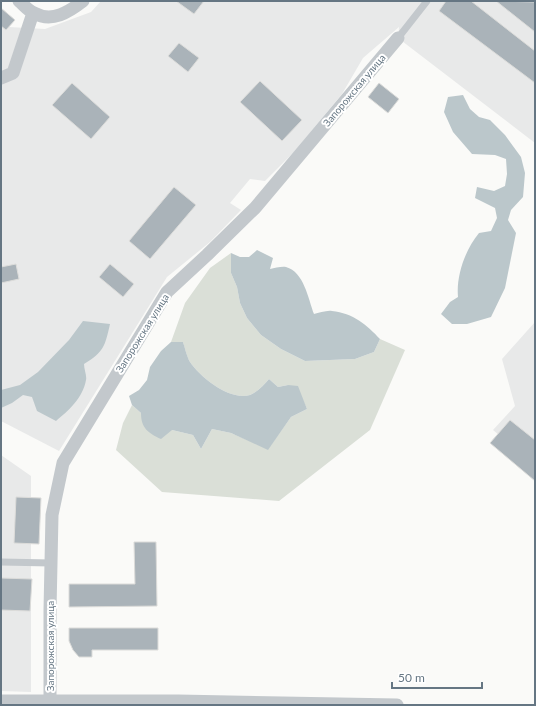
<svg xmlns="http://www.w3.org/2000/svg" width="536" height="706" font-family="Lato,sans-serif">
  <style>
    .built { fill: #e8e9e9 }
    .green { fill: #dadfd7 }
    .water { fill: #bbc7cb }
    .building { fill: #aab3b9; stroke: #dcdcda }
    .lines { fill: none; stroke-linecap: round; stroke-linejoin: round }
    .lane { stroke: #c3c8cc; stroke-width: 7 }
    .street { stroke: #c3c8cc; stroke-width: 13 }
    .labels { text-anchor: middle; stroke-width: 4; stroke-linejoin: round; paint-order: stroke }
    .street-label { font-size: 10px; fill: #657683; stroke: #fff }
  </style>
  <rect width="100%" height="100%" fill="#fafaf8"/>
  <path class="built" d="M101 1H535V143L398 38 399 27 363 58 342 94 293 153 265 181 250 179 230 203 241 210 210 242 167 277 59 451 1 421V8L15 20 9 27 45 29 91 12Z
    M535 322V465L493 430 515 406 502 359Z
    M1 455 31 476V692L1 691Z"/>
  <path class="green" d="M231 253V273L237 287 240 303 247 318 261 335 281 349 305 361 355 359 374 352 380 339 405 350 370 430 279 501 162 492 116 450 123 423 132 405 141 413 172 430 193 435 201 449 212 429 231 433 268 449 291 417 307 409 302 398 288 385 278 387 269 379C264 385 257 392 250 395 230 401 201 378 190 362 187 357 185 349 183 342H171L185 303 210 268Z"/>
  <path class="water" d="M463 95 470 109 479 117 490 120 505 135 521 157 525 173 523 197 511 210 508 220 516 233 505 288 491 317 467 324H452L441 314 450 302 458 297C456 276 465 250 479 233L491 231 497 218 495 208 475 198 477 187 494 191 505 186 507 174 506 159 495 155 472 154 453 132 444 112 448 97Z
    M257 250 273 258 270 269C275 268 282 266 286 267 304 272 308 298 314 314 319 313 327 310 332 311 353 313 367 325 380 339L374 352 355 359 305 361 281 349 261 335 247 318 240 303 237 287 231 273V253L240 257H249Z
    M83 321 110 324C105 346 104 352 84 364 84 369 87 376 86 380 83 398 68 411 56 421L37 411 32 397 23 395 12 403 1 408V390L20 385 38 372 69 340Z
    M171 342H183C185 348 187 357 190 362 201 378 230 401 250 395 257 392 264 385 269 379L278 387 288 385 298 386 307 409 291 417 268 450 231 433 212 429 201 449 193 435 172 430 161 439C148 433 141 428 141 413L132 405 129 396 139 390 147 380 150 367 161 351Z"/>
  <path class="building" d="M176 1H204L194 14Z
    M446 1H471L535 51V83L439 11Z
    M496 1 535 2V32Z
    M1 8 15 20 6 30 1 26Z
    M179 43 199 58 188 72 168 56Z
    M260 81 302 120 282 141 240 102Z
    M72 83 110 117 91 139 52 105Z
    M379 83 399 99 388 113 368 97Z
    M174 187 196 205 150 259 129 241Z
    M16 264 19 279 1 283V267Z
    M110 264 134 284 123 297 99 277Z
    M510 420 535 440V481L490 443Z
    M16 497 41 498 39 544 14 543Z
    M134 542H156L157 606 69 607V584H135Z
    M1 578 32 579 30 611 1 610Z
    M69 628H158V650H92V657H79L73 650 69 641Z"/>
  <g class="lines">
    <path class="lane" d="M398 38 427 1
      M1 562 51 563"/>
    <path class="street" d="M19 1C24 5 28 11 34 13 52 23 69 12 83 1
      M1 78 13 73 33 13
      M1 701H178L397 705
      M50 702V610L52 515 63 463 167 292 207 255 255 208 398 38"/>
  </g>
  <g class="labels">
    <g class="street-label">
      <text transform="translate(354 90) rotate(-50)" y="4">Запорожская улица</text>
      <text transform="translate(142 333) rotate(-58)" y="4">Запорожская улица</text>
      <text transform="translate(50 646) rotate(-90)" y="4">Запорожская улица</text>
    </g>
  </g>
  <rect width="536" height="706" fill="none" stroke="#657683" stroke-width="4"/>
  <path d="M392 682v6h90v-6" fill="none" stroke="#657683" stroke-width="2"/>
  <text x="398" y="682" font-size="12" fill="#657683" stroke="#ffffff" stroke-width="3" paint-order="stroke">50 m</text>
</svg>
